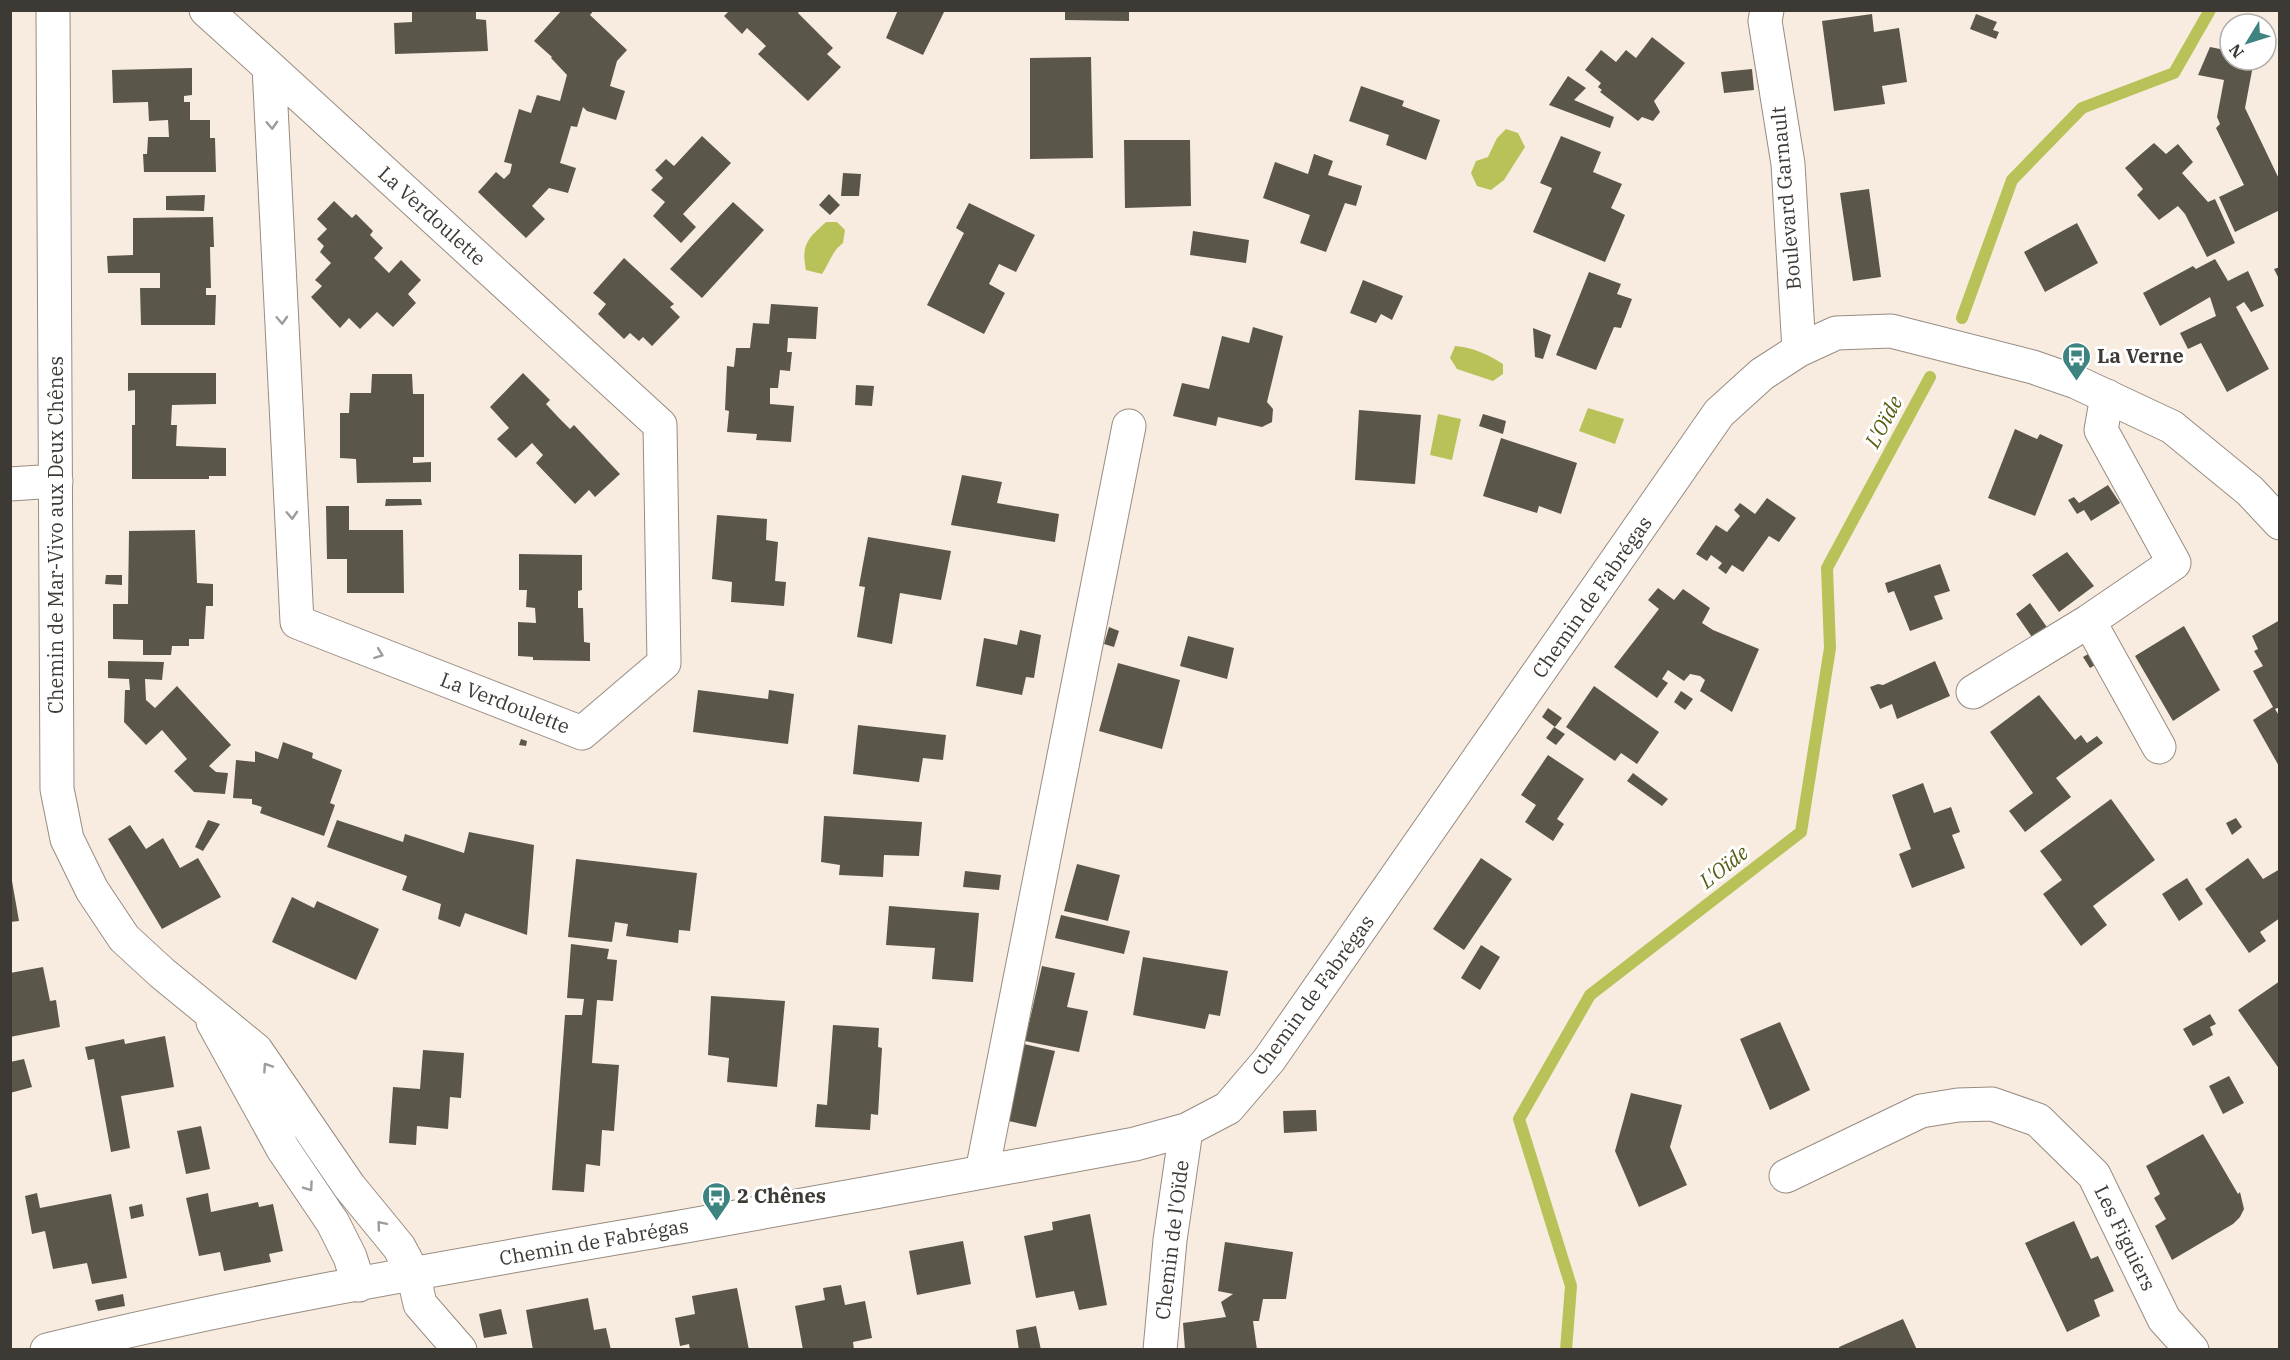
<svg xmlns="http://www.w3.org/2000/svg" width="2290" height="1360" font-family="'IBM Plex Serif',serif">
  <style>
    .water { fill: #b8c259 }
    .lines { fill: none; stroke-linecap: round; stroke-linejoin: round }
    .stream { stroke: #b8c259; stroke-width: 12 }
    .building { fill: #5b564a }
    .minor-casing { stroke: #988c82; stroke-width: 35 }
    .minor { stroke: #fff; stroke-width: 33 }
    .oneway { stroke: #9e9c9a }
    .labels { text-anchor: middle; stroke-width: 6; stroke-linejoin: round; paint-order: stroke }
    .street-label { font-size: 20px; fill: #3d3934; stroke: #fff }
    .poi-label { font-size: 20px; font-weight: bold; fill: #3d3934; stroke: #fff; text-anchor: start }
    .water-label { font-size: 21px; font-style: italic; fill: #575d10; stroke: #fff }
  </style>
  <rect width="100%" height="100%" fill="#f8ece0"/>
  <path class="water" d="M1506 129 1518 133 1525 147 1504 180 1491 190 1477 186 1471 173 1476 161 1488 157 1497 138Z
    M826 222H837L845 230 843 243C832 251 830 262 822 274L806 270C801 245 807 239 826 222Z
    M1455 346C1472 347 1489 355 1503 364V374L1493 381 1457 369 1450 358Z
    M1588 408 1624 419 1615 444 1579 431Z
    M1438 414 1461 419 1452 460 1430 455Z"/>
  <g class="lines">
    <path class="stream" d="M1962 318 2012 180 2082 108 2174 73 2210 10
      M1566 1350 1571 1286 1519 1119 1590 995 1801 832 1830 648 1827 568 1930 377"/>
  </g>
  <path class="building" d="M412 10H476V19L486 20 488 51 395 54 394 23 412 22Z
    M562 10H594L590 15 627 50 617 61 610 86 625 91 616 120 587 111 583 107 577 127 571 126 560 163 576 168 568 193 549 188 532 206 545 219 526 238 478 192 496 172 504 179 510 173 512 164 504 162 519 109 531 113 537 95 560 101 567 75 551 58 552 57 534 41Z
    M730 10H800L798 13 833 48 827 54 841 67 808 101 758 54 766 46 747 28 742 34 724 16Z
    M898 10H945L923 55 886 38Z
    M1065 10H1129V21L1065 20Z
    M1872 14 1874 32 1899 28 1907 82 1882 86 1885 104 1834 111 1822 21Z
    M1976 14 1997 22 1993 30 1999 32 1996 39 1970 29Z
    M1652 37 1685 63 1654 101 1660 112 1653 121 1642 117 1638 121 1600 92 1602 90 1598 87 1601 83 1585 70 1601 50 1616 62 1626 50 1636 58Z
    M2210 47 2230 51V60H2254L2245 108 2280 181V210L2235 232 2219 197 2244 185 2216 128 2220 124 2217 117 2224 80 2198 75Z
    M1091 57 1093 158 1030 159V58Z
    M192 68V95L184 96V102H190V120H210V138H215L216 172H144L143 154H147L148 137H169L168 120 149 121 148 102 113 103 112 70Z
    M1752 69 1754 90 1724 93 1721 72Z
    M1568 76 1586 88 1574 100 1614 117 1610 128 1549 105Z
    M1361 86 1404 101 1402 106 1440 120 1426 160 1386 145 1389 135 1349 121Z
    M702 136 731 163 683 214 696 227 681 243 653 216 665 202 651 190 663 178 655 170 666 159 674 166Z
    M1561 136 1601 152 1593 172 1622 184 1611 208 1625 215 1605 262 1533 232 1552 188 1540 183Z
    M1124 140H1190L1191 206 1125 208Z
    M2154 143 2166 154 2178 144 2193 162 2182 173 2208 202 2215 199 2235 243 2207 257 2185 214 2178 206 2159 220 2137 195 2143 189 2125 168Z
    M1314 154 1333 161 1328 175 1362 186 1356 206 1345 203 1326 252 1300 243 1310 215 1263 198 1275 162 1308 174Z
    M843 173 861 174 859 196H841Z
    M1869 189 1881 277 1853 281 1840 193Z
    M829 194 840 205 830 215 819 205Z
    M205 195 204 211 166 210V196Z
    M334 201 352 218 356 214 373 231 370 235 383 248 374 258 389 273 401 260 421 280 408 294 416 303 393 327 377 312 360 329 349 318 340 328 311 297 322 286 315 280 331 263 320 252 324 246 317 239 327 229 317 219Z
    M733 202 764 230 702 298 670 269Z
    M969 203 1035 235 1016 272 999 264 989 284 1005 293 984 334 927 305 964 233 956 228Z
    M213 217 214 247H210L211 288H206V295H216L215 325H141L140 288H160V273H108L107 256 133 255V218Z
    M2077 223 2098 263 2045 292 2024 252Z
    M1193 231 1249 240 1246 263 1190 255Z
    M624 258 674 304 670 307 680 317 652 346 643 337 639 341 630 333 624 339 598 314 606 304 593 293Z
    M2215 259 2228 281 2248 271 2264 306 2251 312 2244 302 2236 307 2269 369 2227 392 2201 343 2188 349 2180 333 2216 316 2210 297 2160 326 2143 293 2193 266 2196 269Z
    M2280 267V281L2274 269Z
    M1589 272 1621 284 1617 294 1632 299 1621 328 1614 327 1596 370 1556 355Z
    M1363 280 1403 296 1392 320 1381 314 1376 323 1350 313Z
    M771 304 818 307 816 339 788 338 787 352H792L790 371 780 370 778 388H770V404L794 406 791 442 756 440 757 434 727 432 729 411 725 410 727 366 734 367 736 348H750L753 323 769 324Z
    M1253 327 1283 336 1267 402 1273 409 1272 422 1262 427 1218 417 1216 426 1173 416 1182 383 1209 389 1222 336 1249 343Z
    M1533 328 1551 335 1543 359 1535 357Z
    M128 373H216V404L172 405 171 425H177L176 446 226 448V476H209V479H132V425H135V390L128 391Z
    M523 373 550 400 546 404 558 417 570 429 574 425 620 474 595 497 589 490 575 504 536 463 543 455 532 443 516 458 497 439 509 428 490 407Z
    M372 374H412L413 394H424V457H413V463L431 462V482L357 483 356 459 340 458V413H349L350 393H371Z
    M856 385 874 386 872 406 855 405Z
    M1359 410 1421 415 1415 484 1355 480Z
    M1483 414 1506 421 1503 434 1479 426Z
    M2015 429 2037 439 2040 434 2063 445 2035 516 1988 498Z
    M1501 438 1577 463 1561 514 1539 506 1537 513 1483 496Z
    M962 475 1002 482 997 503 1059 514 1055 542 951 525Z
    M2108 485 2120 503 2091 521 2084 510 2077 514 2068 500 2074 497 2079 503Z
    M1767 498 1796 518 1779 542 1769 536 1743 572 1732 565 1726 574 1718 568 1722 563 1711 555 1707 561 1696 554 1716 525 1727 532 1740 516 1734 510 1740 503 1755 514Z
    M386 499H421L422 505 385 506Z
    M326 506H349V530H403L404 593H347V559H327Z
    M717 515 767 519 766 540 778 542 775 581 786 582 784 606 731 602 732 582 712 579Z
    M195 530 197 583 213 584V606H206L204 639H189V646H172L171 655H143V640L113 639V604H128L129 531Z
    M868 537 951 551 941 600 900 593 892 644 857 637 865 587 859 586Z
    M2067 552 2094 586 2059 612 2032 575Z
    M519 554 582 555V590L578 591V608H583L584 642 590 643V661L533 660V657L518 656V622L536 623 535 608 526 607 527 590H519Z
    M1940 564 1950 591 1934 596 1943 619 1910 631 1894 591 1888 593 1885 583Z
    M106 575H122V585L105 584Z
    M1658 588 1674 600 1683 589 1710 608 1702 623 1713 630 1759 649 1732 712 1700 691 1705 680 1700 676 1690 674 1684 681 1668 670 1662 679 1668 683 1657 698 1614 667 1659 609 1648 600Z
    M2030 603 2051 633 2036 643 2016 614Z
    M2280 620V707L2275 709 2280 717V768L2253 720 2273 707 2253 671 2263 666 2254 651 2258 649 2252 636Z
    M2184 626 2220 690 2173 721 2135 656Z
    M1109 627 1119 631 1114 647 1104 644Z
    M1020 630 1041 635 1034 678 1026 677 1022 695 976 686 984 638 1017 645Z
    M1188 636 1234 648 1227 679 1180 666Z
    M2095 650 2102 661 2090 668 2083 657Z
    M108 661 164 662 162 680 145 679 146 700 155 708 177 686 231 745 209 766 216 772 228 773 225 794 194 792 174 771 187 759 162 730 146 745 124 722 125 690H130L129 679 108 678Z
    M1935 661 1950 696 1897 719 1892 704 1880 709 1870 687 1878 684 1883 685Z
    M1118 663 1180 680 1162 749 1099 731Z
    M1594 686 1659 732 1637 764 1621 753 1615 761 1566 727Z
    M698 690 768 699 769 690 794 694 788 744 693 732Z
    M1681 691 1693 699 1685 710 1674 702Z
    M2039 695 2075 740 2081 735 2087 743 2097 736 2103 743 2056 778 2071 797 2025 832 2009 811 2033 793 1990 732Z
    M1548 708 1562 718 1555 727 1542 717Z
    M858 725 946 735 943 760 923 758 919 782 853 774Z
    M1554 727 1565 734 1556 745 1546 738Z
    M521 739 527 741 526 746 519 745Z
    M283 742 313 753 312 758 342 770 330 803 335 805 324 836 260 813 262 807 252 804V799L233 798 236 760 255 762V751L278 759Z
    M1548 755 1584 779 1557 819 1564 824 1553 841 1525 822 1536 805 1521 795Z
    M1633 773 1668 799 1662 806 1627 781Z
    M1923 783 1934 813 1951 807 1960 832 1952 835 1965 868 1912 888 1899 854 1911 849 1892 795Z
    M2111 799 2155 860 2093 906 2107 925 2081 946 2043 894 2062 880 2040 851Z
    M824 816 922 822 919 856 884 855 883 877 839 875 840 865 821 862Z
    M2236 818 2242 827 2232 835 2226 823Z
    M208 820 220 824 203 851 195 847Z
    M337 820 403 842 405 834 464 853 469 832 534 845 527 935 465 913 460 927 438 919 441 904 402 890 407 876 327 847Z
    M130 825 146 849 163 838 180 868 198 858 221 897 162 929 108 839Z
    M1481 858 1512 879 1464 950 1433 929Z
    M2248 858 2263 879 2280 869V918L2260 932 2266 941 2249 953 2205 889Z
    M576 859 697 873 690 931 679 930 678 943 626 936 628 924 615 922 612 942 568 937Z
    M1077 864 1120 875 1108 921 1064 911Z
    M965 871 1001 875 999 890 963 887Z
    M2187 878 2203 904 2179 921 2162 894Z
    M10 881H12L19 921 10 922Z
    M292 897 314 908 317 901 379 929 356 980 272 942Z
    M889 906 979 913 973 982 932 979 935 948 886 945Z
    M1061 915 1130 931 1124 954 1055 938Z
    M571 944 609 949 607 959 617 960 613 1001 597 1000 592 1063 619 1065 614 1131 602 1130 600 1166 586 1164 584 1192 552 1190 565 1015H582L584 999 567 998Z
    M1481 945 1500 957 1480 990 1461 978Z
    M1143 957 1228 971 1220 1016 1209 1014 1205 1029 1133 1015Z
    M1042 966 1075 973 1067 1007 1088 1011 1079 1052 1025 1041Z
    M43 967 50 1001 56 1000 60 1027 10 1037V973Z
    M2280 981V1070L2238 1010Z
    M711 996 785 1001 777 1087 727 1082 729 1058 708 1055Z
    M2210 1014 2216 1024 2210 1027 2213 1035 2193 1046 2183 1029Z
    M1780 1022 1810 1090 1770 1110 1740 1039Z
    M833 1025 879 1028 878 1047 882 1048 878 1115 871 1114 870 1130 815 1127 817 1104 827 1105Z
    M165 1036 174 1087 121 1096 130 1148 111 1152 94 1059 88 1060 85 1047 124 1039 125 1044Z
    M1015 1042 1055 1051 1036 1127 999 1119Z
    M423 1050 464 1053 461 1098 450 1097 448 1129 417 1126 416 1145 389 1143 393 1087 420 1089Z
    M24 1059 32 1087 10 1093V1062Z
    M2229 1076 2244 1103 2223 1114 2209 1086Z
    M1631 1093 1682 1105 1670 1147 1687 1185 1639 1207 1615 1151Z
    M1316 1110 1317 1131 1284 1133 1283 1111Z
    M201 1126 210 1169 186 1174 177 1131Z
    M2203 1134 2238 1194 2240 1192 2244 1209 2240 1217 2233 1224 2172 1260 2155 1226 2166 1219 2154 1198 2160 1194 2146 1166Z
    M37 1193 40 1208 111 1194 127 1278 92 1284 87 1263 53 1269 45 1231 32 1234 25 1196Z
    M208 1193 211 1212 258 1202 259 1207 273 1204 283 1251 269 1254 271 1262 224 1271 220 1252 199 1256 186 1198Z
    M142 1204 144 1216 131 1219 129 1207Z
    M1090 1214 1107 1305 1079 1310 1074 1291 1036 1298 1024 1236 1053 1230 1052 1222Z
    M2074 1221 2091 1259 2098 1256 2114 1291 2094 1300 2100 1316 2067 1332 2025 1243Z
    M963 1241 971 1284 917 1295 909 1251Z
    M1225 1242 1293 1252 1286 1299H1263L1259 1321H1253L1257 1350H1185L1183 1323 1226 1317 1221 1302 1233 1294 1218 1291Z
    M841 1285 845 1305 865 1301 872 1338 853 1342 854 1350H803L795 1306 825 1300 823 1288Z
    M737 1288 749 1350H690L689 1344 680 1346 675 1318 695 1314 692 1296Z
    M123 1294 125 1306 98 1311 95 1300Z
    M588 1298 594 1330 606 1328 611 1350H533L526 1310Z
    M501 1309 507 1334 484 1338 479 1314Z
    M1903 1319 1917 1350H1840L1839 1347Z
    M1036 1326 1041 1350H1019L1016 1330Z"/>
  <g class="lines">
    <defs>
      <path id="minor" d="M53 10 57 789 67 839 92 890 124 938 162 973 256 1050 349 1186 399 1247 413 1273 420 1304 460 1350
        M206 10 269 67 660 425 664 663 582 733 297 622 269 67
        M1767 10 1765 21 1788 164 1799 350
        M10 484 56 481
        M2089 621 2159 747
        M1973 692 2089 621 2174 563 2101 430 2107 396
        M213 1022 283 1149 333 1223 350 1257 359 1285
        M982 1172 1129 426
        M1786 1176 1921 1111 1958 1105 1992 1104 2038 1120 2094 1175 2164 1319 2192 1350
        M47 1350C258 1298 472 1263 686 1226 836 1200 985 1171 1135 1144L1186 1130 1228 1108 1269 1060 1719 413 1762 374 1799 350 1836 333 1891 331 2033 367 2076 382 2172 427 2250 491 2280 523
        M1160 1350 1170 1240 1186 1130"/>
    </defs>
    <use href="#minor" class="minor-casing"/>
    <use href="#minor" class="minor"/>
  </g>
  <defs><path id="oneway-chevron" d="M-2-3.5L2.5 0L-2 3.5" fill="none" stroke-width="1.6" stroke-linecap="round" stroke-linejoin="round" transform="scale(1.5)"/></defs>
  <g class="oneway">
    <use href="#oneway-chevron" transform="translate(272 125) rotate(87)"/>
    <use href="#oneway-chevron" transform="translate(282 320) rotate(87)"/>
    <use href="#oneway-chevron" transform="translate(292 515) rotate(87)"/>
    <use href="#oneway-chevron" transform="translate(379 654) rotate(21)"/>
    <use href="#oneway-chevron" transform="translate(267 1067) rotate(-124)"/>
    <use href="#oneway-chevron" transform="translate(309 1187) rotate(55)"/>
    <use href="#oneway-chevron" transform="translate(381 1225) rotate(-130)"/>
  </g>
  <defs>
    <symbol id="bus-pin" viewBox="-11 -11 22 30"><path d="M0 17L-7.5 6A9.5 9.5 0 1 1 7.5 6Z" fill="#3d8480" stroke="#fff"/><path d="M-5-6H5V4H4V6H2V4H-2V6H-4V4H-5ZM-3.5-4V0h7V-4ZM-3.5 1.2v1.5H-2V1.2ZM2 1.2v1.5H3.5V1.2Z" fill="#fff"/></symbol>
  </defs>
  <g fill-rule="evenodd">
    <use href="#bus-pin" x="2060" y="340" width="33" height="45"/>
    <use href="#bus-pin" x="700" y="1180" width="33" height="45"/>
  </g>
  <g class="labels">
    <g class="street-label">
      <text transform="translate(1786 198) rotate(-95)" y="7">Boulevard Garnault</text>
      <text transform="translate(432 216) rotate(42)" y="7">La Verdoulette</text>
      <text transform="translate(56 535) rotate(-90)" y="7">Chemin de Mar-Vivo aux Deux Chênes</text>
      <text transform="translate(1592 597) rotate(-55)" y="7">Chemin de Fabrégas</text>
      <text transform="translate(505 703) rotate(21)" y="7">La Verdoulette</text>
      <text transform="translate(1313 995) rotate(-54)" y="7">Chemin de Fabrégas</text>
      <text transform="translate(2125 1238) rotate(64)" y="7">Les Figuiers</text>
      <text transform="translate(1172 1240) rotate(-83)" y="7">Chemin de l'Oïde</text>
      <text transform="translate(594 1242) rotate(-10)" y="7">Chemin de Fabrégas</text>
    </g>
    <g class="poi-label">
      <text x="2097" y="363">La Verne</text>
      <text x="737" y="1203">2 Chênes</text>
    </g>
    <g class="water-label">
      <text transform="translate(1884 422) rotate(-62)" y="7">L'Oïde</text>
      <text transform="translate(1724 867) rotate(-38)" y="7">L'Oïde</text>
    </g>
  </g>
  <rect width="2290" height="1360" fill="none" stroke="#3d3934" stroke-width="24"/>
  <g transform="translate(2248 42) rotate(232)"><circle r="28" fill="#ffffff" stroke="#b1b0ae" stroke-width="1.5"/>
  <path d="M0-4.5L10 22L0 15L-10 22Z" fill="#3d8480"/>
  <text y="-9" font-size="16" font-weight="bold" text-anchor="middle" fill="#3d3934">N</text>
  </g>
</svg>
